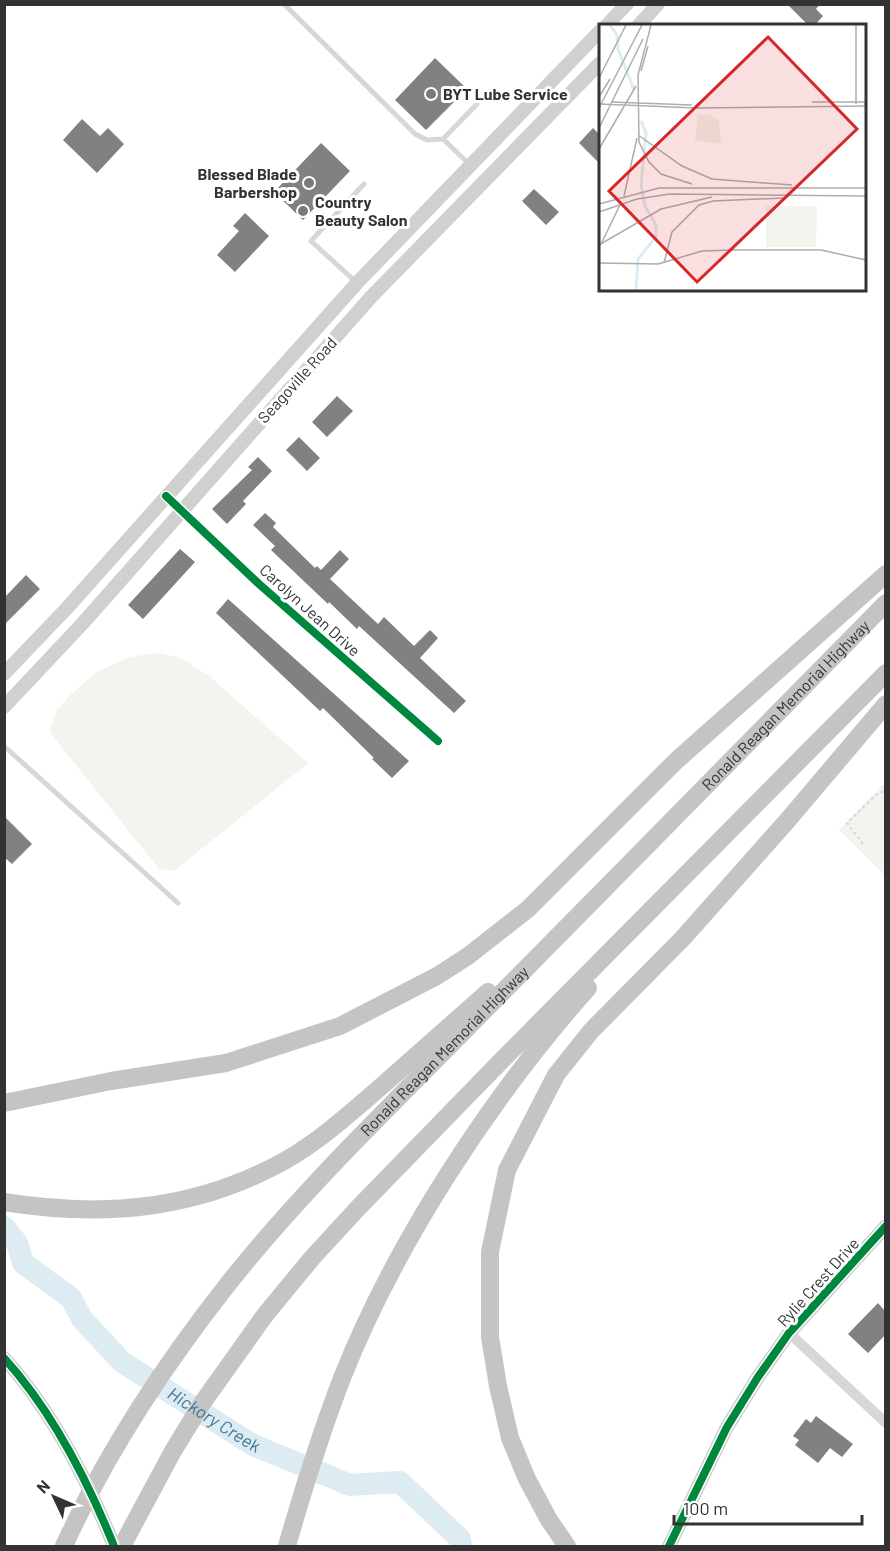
<svg xmlns="http://www.w3.org/2000/svg" width="890" height="1551" font-family="Barlow,sans-serif">
  <style>
    .green { fill: #f1f5ed }
    .lines { fill: none; stroke-linecap: round; stroke-linejoin: round }
    .river { stroke: #ddebf3; stroke-width: 22 }
    .building { fill: #818181 }
    .path { stroke: #d6d6d6; stroke-width: 2; stroke-dasharray: 3 3; stroke-linecap: butt }
    .lane { stroke: #d7d7d7; stroke-width: 5 }
    .street { stroke: #d7d7d7; stroke-width: 10 }
    .secondary { stroke: #d0d0d0; stroke-width: 14 }
    .highway { stroke: #c4c4c4; stroke-width: 18 }
    .secondary-bridge { stroke: #d0d0d0; stroke-width: 14 }
    .cycleway-casing { stroke: #fff; stroke-width: 11 }
    .cycleway { stroke: #00873e; stroke-width: 8 }
    .poi-dot { fill: #7a7a7a; stroke: #fff; stroke-width: 2 }
    .labels { text-anchor: middle; stroke-width: 6; stroke-linejoin: round; paint-order: stroke }
    .poi-label { font-size: 16px; font-weight: bold; fill: #333; stroke: #fff; text-anchor: start }
    .street-label { font-size: 16px; fill: #333; stroke: #fff }
    .water-label { font-size: 18px; font-style: italic; fill: #3f7597; stroke: #fff }
    .inset-river { fill: none; stroke: #ddebf3; stroke-width: 3 }
    .inset-road { fill: none; stroke: #adadad; stroke-width: 1.5 }
    .view { fill: #d62828; fill-opacity: 0.15; stroke: #d62828; stroke-width: 3 }
    .inset-edge { fill: none; stroke: #333; stroke-width: 3 }
  </style>
  <rect width="100%" height="100%" fill="#fff"/>
  <path class="green" d="M158 653 181 658 209 676 308 763 174 871 159 869 49 731 57 710 71 694 97 672 129 657Z
    M885 782V876L839 830Z"/>
  <g class="lines">
    <path class="river" id="s1" d="M4 1227 17 1243 23 1263 71 1298 82 1319 122 1362 253 1445 350 1485 400 1482 460 1539 461 1546"/>
  </g>
  <path class="building" d="M787 4H820L816 9 823 16 814 26H809Z
    M435 58 467 89 426 130 395 100Z
    M82 119 100 136 108 128 124 144 97 173 63 140Z
    M593 128 600 135V164L579 143Z
    M321 143 350 171 303 220 274 192Z
    M534 189 559 212 546 225 522 201Z
    M245 213 269 236 235 272 217 255 239 231 233 226Z
    M337 396 353 411 327 437 312 422Z
    M299 437 320 458 307 471 286 450Z
    M258 457 272 471 243 501 246 504 227 524 212 509 252 470 248 467Z
    M265 513 276 523 273 527 315 568 317 566 321 570 340 550 349 559 330 579 378 624 384 617 414 646 430 630 438 638 420 658 466 701 454 713 359 626 357 629 329 602 328 604 271 550 275 546 253 525Z
    M180 549 195 562 143 619 128 605Z
    M26 575 40 589 4 625V598Z
    M228 599 409 761 392 778 372 759 374 758 323 708 320 711 216 613Z
    M4 816 32 844 12 864 4 857Z
    M878 1303 885 1311V1335L868 1353 848 1334Z
    M816 1416 853 1444 842 1457 830 1448 818 1463 795 1445 799 1440 793 1436 806 1419 811 1423Z"/>
  <g class="lines">
    <path class="path" d="M863 844 847 823 876 795 886 790"/>
    <path class="lane" d="M284 4 415 134 427 140 443 139
      M469 164 443 139 477 104
      M356 282 311 241 364 184
      M4 746 178 903"/>
    <path class="street" d="M166 496 259 584 438 741
      M789 1333 886 1423"/>
    <path class="secondary" d="M606 26 627 4
      M638 26 658 4
      M4 674 67 608 357 283 600 31
      M4 707 83 623 371 297 600 63
      M669 1546 727 1427 758 1377 789 1333 886 1226"/>
    <g class="highway">
      <path d="M4 1103 111 1081 226 1063 340 1026 437 976 468 956 528 909 676 761 886 574"/>
      <path d="M4 1202C104 1218 197 1210 286 1160 319 1141 347 1116 376 1091 413 1058 451 1025 488 992"/>
      <path id="s2" d="M64 1546C106 1453 165 1364 228 1284 303 1189 393 1104 478 1017 614 879 750 742 886 603"/>
      <path d="M122 1546 173 1451 203 1402 265 1315 312 1258 358 1208 502 1060 886 673"/>
      <path d="M287 1546C303 1490 321 1433 342 1378 396 1242 491 1097 588 988"/>
      <path d="M567 1546 549 1520 527 1479 510 1438 498 1386 490 1337V1252L507 1170 556 1075 591 1031 683 938 787 821 886 704"/>
    </g>
    <path class="secondary-bridge" d="M4 1358C53 1412 87 1479 114 1546"/>
    <defs>
      <path id="cycleway" d="M166 496 259 584 438 741
        M4 1358C53 1412 87 1479 114 1546
        M669 1546 727 1427 758 1377 789 1333 886 1226"/>
    </defs>
    <use href="#cycleway" class="cycleway-casing"/>
    <use href="#cycleway" class="cycleway"/>
  </g>
  <g class="poi-dot">
    <circle cx="431" cy="94" r="6"/>
    <circle cx="309" cy="183" r="6"/>
    <circle cx="303" cy="211" r="6"/>
  </g>
  <g class="labels">
    <g class="poi-label">
      <text x="443" y="100">BYT Lube Service</text>
      <text x="297" y="180" text-anchor="end">Blessed Blade<tspan x="297" dy="18">Barbershop</tspan></text>
      <text x="315" y="208">Country<tspan x="315" dy="18">Beauty Salon</tspan></text>
    </g>
    <g class="street-label">
      <text transform="translate(297 380) rotate(-48)" y="6">Seagoville Road</text>
      <text transform="translate(310 610) rotate(42)" y="6">Carolyn Jean Drive</text>
      <text dy="6" stroke="none"><textPath href="#s2" startOffset="1114">Ronald Reagan Memorial Highway</textPath></text>
      <text dy="6" stroke="none"><textPath href="#s2" startOffset="628">Ronald Reagan Memorial Highway</textPath></text>
      <text transform="translate(818 1282) rotate(-48)" y="6">Rylie Crest Drive</text>
    </g>
    <g class="water-label">
      <text dy="6" stroke="none"><textPath href="#s1" startOffset="292">Hickory Creek</textPath></text>
    </g>
  </g>
  <g transform="translate(599 24)">
    <rect width="267" height="267" fill="#fff"/>
    <path d="M110 90 120 97 122 120 96 116 99 91ZM167 182H218L217 223H167Z" fill="#f1f5ed"/>
    <path class="inset-river" d="M11 1 18 11 19 25 35 66M37 266 39 235 57 213V201L46 182 42 161 47 109 42 97"/>
    <path class="inset-road" d="M52 1 39 51 40 118 50 138 62 150 93 160M42 47 49 22M0 54 27 1M0 73 11 55M12 78 93 81M213 78H267M0 80 97 84 267 82M257 80V1M0 84 43 1M0 104 44 15M39 111 83 142 113 155 193 161M0 125 37 62M25 172 38 114M0 180 60 164H267M0 188 38 175 71 170 267 172M2 220 21 181M0 221 62 185 113 173M0 239 59 240 103 227 133 226H222L267 236M65 239 73 208 100 181 114 177 185 174"/>
    <path class="view" d="M169 13 258 105 98 258 10 167Z"/>
    <rect width="267" height="267" class="inset-edge"/>
  </g>
  <rect width="890" height="1551" fill="none" stroke="#333333" stroke-width="12"/>
  <g transform="translate(54 1497) rotate(314)" stroke="#ffffff" stroke-width="4.5" paint-order="stroke">
  <path d="M0-4.5L10 22L0 15L-10 22Z" fill="#333333"/>
  <text y="-9" font-size="16" font-weight="bold" text-anchor="middle" fill="#333333">N</text>
  </g>
  <path d="M674 1515v9h188v-9" fill="none" stroke="#333333" stroke-width="3"/>
  <text x="683" y="1515" font-size="18" fill="#333333" stroke="#ffffff" stroke-width="4.5" paint-order="stroke">100 m</text>
</svg>
